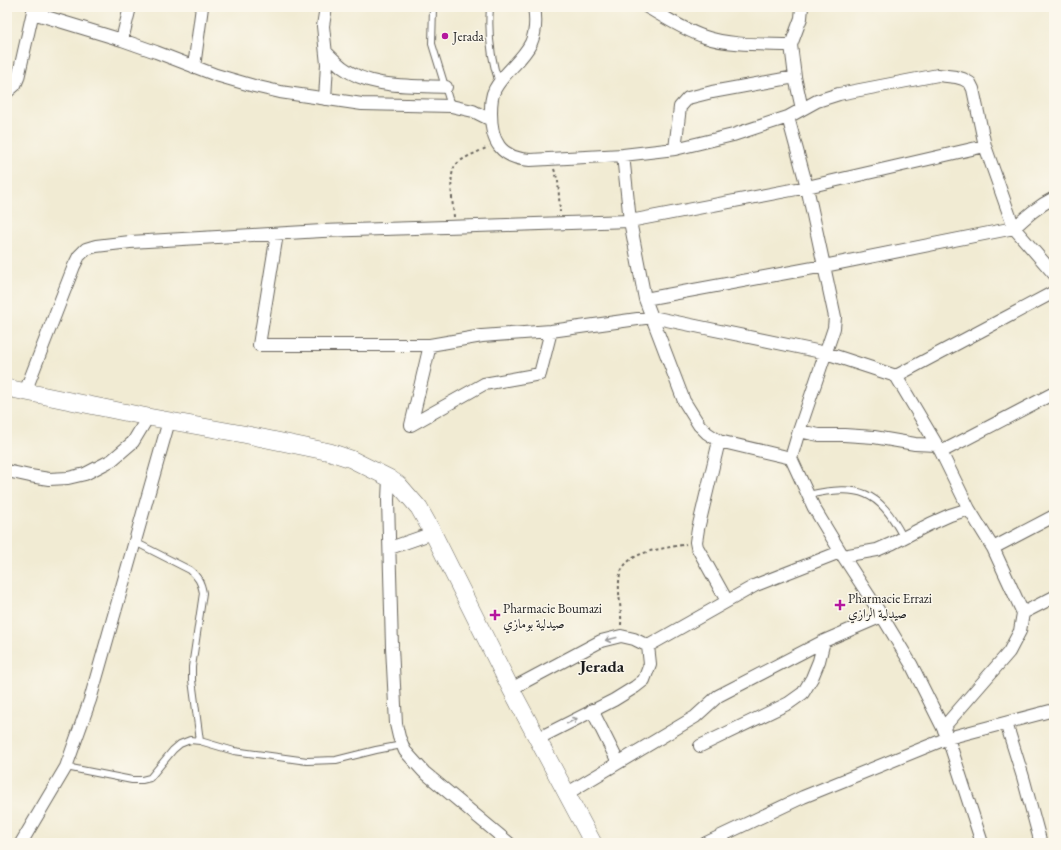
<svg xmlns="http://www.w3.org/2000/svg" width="1061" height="850" font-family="'EB Garamond',Amiri,serif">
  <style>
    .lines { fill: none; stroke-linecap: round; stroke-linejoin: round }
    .service-casing { stroke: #67645c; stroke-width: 8 }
    .minor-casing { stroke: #67645c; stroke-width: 14 }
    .secondary-casing { stroke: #67645c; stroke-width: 18 }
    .path { stroke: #67645c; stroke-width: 2; stroke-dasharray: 3 3; stroke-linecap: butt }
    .service { stroke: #fff; stroke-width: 6 }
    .minor { stroke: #fff; stroke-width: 12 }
    .secondary { stroke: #fff; stroke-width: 17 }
    .oneway { stroke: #999 }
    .poi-dot { fill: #b5179e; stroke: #fbf7ec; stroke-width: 1.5 }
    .labels { text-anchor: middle; stroke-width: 3; stroke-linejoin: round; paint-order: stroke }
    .poi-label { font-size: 13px; fill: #1c1c1c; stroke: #fbf7ec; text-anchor: start }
    .district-label { font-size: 17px; font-weight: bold; fill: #1c1c1c; stroke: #fbf7ec }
  </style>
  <rect width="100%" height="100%" fill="#fbf7ec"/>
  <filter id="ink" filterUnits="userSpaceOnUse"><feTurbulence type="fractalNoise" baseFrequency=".025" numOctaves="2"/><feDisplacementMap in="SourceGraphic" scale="8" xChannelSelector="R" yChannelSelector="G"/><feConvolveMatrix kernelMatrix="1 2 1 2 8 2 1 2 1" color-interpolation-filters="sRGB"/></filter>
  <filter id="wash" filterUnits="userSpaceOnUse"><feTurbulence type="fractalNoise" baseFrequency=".012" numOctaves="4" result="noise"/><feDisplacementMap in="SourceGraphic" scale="16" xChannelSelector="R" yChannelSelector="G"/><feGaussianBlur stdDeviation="0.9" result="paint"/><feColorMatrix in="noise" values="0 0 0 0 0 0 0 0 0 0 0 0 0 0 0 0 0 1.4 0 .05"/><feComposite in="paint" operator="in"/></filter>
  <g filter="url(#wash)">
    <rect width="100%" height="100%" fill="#f1ebd3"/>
  </g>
  <g filter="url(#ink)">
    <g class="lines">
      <defs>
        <path id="service" d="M433 7 432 44 451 106
          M490 7C488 33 490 57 499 83
          M808 495C859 484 879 490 903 537
          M135 542 190 570C198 577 201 582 203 593L192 667V680L200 741
          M66 767 132 780H142L150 778 173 750 180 744 190 740 200 741 234 751 307 761 336 760 376 750 402 745"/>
        <path id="minor" d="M534 7C536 19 536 32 531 43 522 61 504 72 495 89 491 96 491 105 491 113 491 141 500 158 530 160L623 155 675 149 733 135 788 117 817 101 839 94 938 75 956 77 963 79 970 83 973 89 985 146 1014 228 1054 274
          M647 7C666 18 684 30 705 37 731 46 764 44 791 45
          M33 13 122 40 156 52 216 75 254 86 280 92 362 104 451 106 473 111 491 120
          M122 40 130 7
          M326 52C331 57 336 62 342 67 370 89 412 85 446 87
          M194 67 202 7
          M7 92 15 85 18 78 34 7
          M325 99 327 64 323 26 326 7
          M802 109 795 77 791 45 801 18 802 7
          M788 117 807 187 835 317 834 328 830 340 799 431 791 458
          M675 149 680 107 688 98 712 92 795 77
          M623 155 630 221 645 299 684 401 699 425 707 433 719 441 791 458 814 508 843 556 882 616 911 664 948 738 982 843
          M277 234 259 345H430L482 336 551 331 652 317 826 353 896 376 941 452 969 509 993 548 1023 613 1020 631 1009 652 943 728
          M645 299 824 266 1014 228C1027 216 1038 206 1054 198
          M430 345 411 425 484 384 540 374 551 331
          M896 376 1054 292
          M25 392 74 266 79 256 86 249 96 246 130 242 322 231 630 221 807 187 985 146
          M799 431 819 435H844L874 437 915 444 937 445
          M719 441 698 529 696 542 697 547 727 601
          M941 452 1054 393
          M7 471 30 476 49 479 68 478 85 474 112 460 133 442 148 417
          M389 478 388 500 392 647 396 724 399 737 405 751 424 772 509 843
          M390 548 433 533
          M993 548 1054 516
          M843 556 877 550 893 543 930 524 950 515 969 509
          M1023 613 1054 597
          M648 646 756 585 840 552
          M511 689 601 641 621 636 634 639 648 646
          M592 710 618 762
          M1006 723 1023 777 1040 840
          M537 739 614 700 635 687 644 680 650 664 648 646
          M700 746 789 703 803 693 812 678 819 661 824 641
          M566 794 695 717 718 696 824 641 882 616
          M21 843 66 767 90 700 169 421
          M706 843 803 797 948 738 1054 710"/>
        <path id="secondary" d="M7 388 148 417 243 434 330 452 351 459 389 478 399 485 419 508 433 533 511 689 593 843"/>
      </defs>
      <use href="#service" class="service-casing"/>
      <use href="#minor" class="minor-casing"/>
      <use href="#secondary" class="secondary-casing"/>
      <path class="path" d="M554 169 558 181 560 212
        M454 217C453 204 448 177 455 166 462 157 479 152 488 147
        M621 625C622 611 618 596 619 582 620 549 663 550 686 544"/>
      <use href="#service" class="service"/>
      <use href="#minor" class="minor"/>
      <use href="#secondary" class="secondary"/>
    </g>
    <defs><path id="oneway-shaft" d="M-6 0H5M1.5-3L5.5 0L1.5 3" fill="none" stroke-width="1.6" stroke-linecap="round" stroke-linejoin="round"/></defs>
    <g class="oneway">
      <use href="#oneway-shaft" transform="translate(611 639) rotate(166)"/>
      <use href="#oneway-shaft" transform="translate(572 721) rotate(-27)"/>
    </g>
  </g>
  <g class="poi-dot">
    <circle cx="445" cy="36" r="4"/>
    <path d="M838 599h4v4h4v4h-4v4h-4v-4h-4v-4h4z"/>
    <path d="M493 609h4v4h4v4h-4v4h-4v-4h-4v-4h4z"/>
  </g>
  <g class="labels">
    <g class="poi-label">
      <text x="453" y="41">Jerada</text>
      <text x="848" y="603">Pharmacie Errazi<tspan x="848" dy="15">صيدلية الرازي</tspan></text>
      <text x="503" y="613">Pharmacie Boumazi<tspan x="503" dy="15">صيدلية بومازي</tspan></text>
    </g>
    <g class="district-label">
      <text x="602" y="672">Jerada</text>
    </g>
  </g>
  <rect width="1061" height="850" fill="none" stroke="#fbf7ec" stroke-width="24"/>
</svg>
